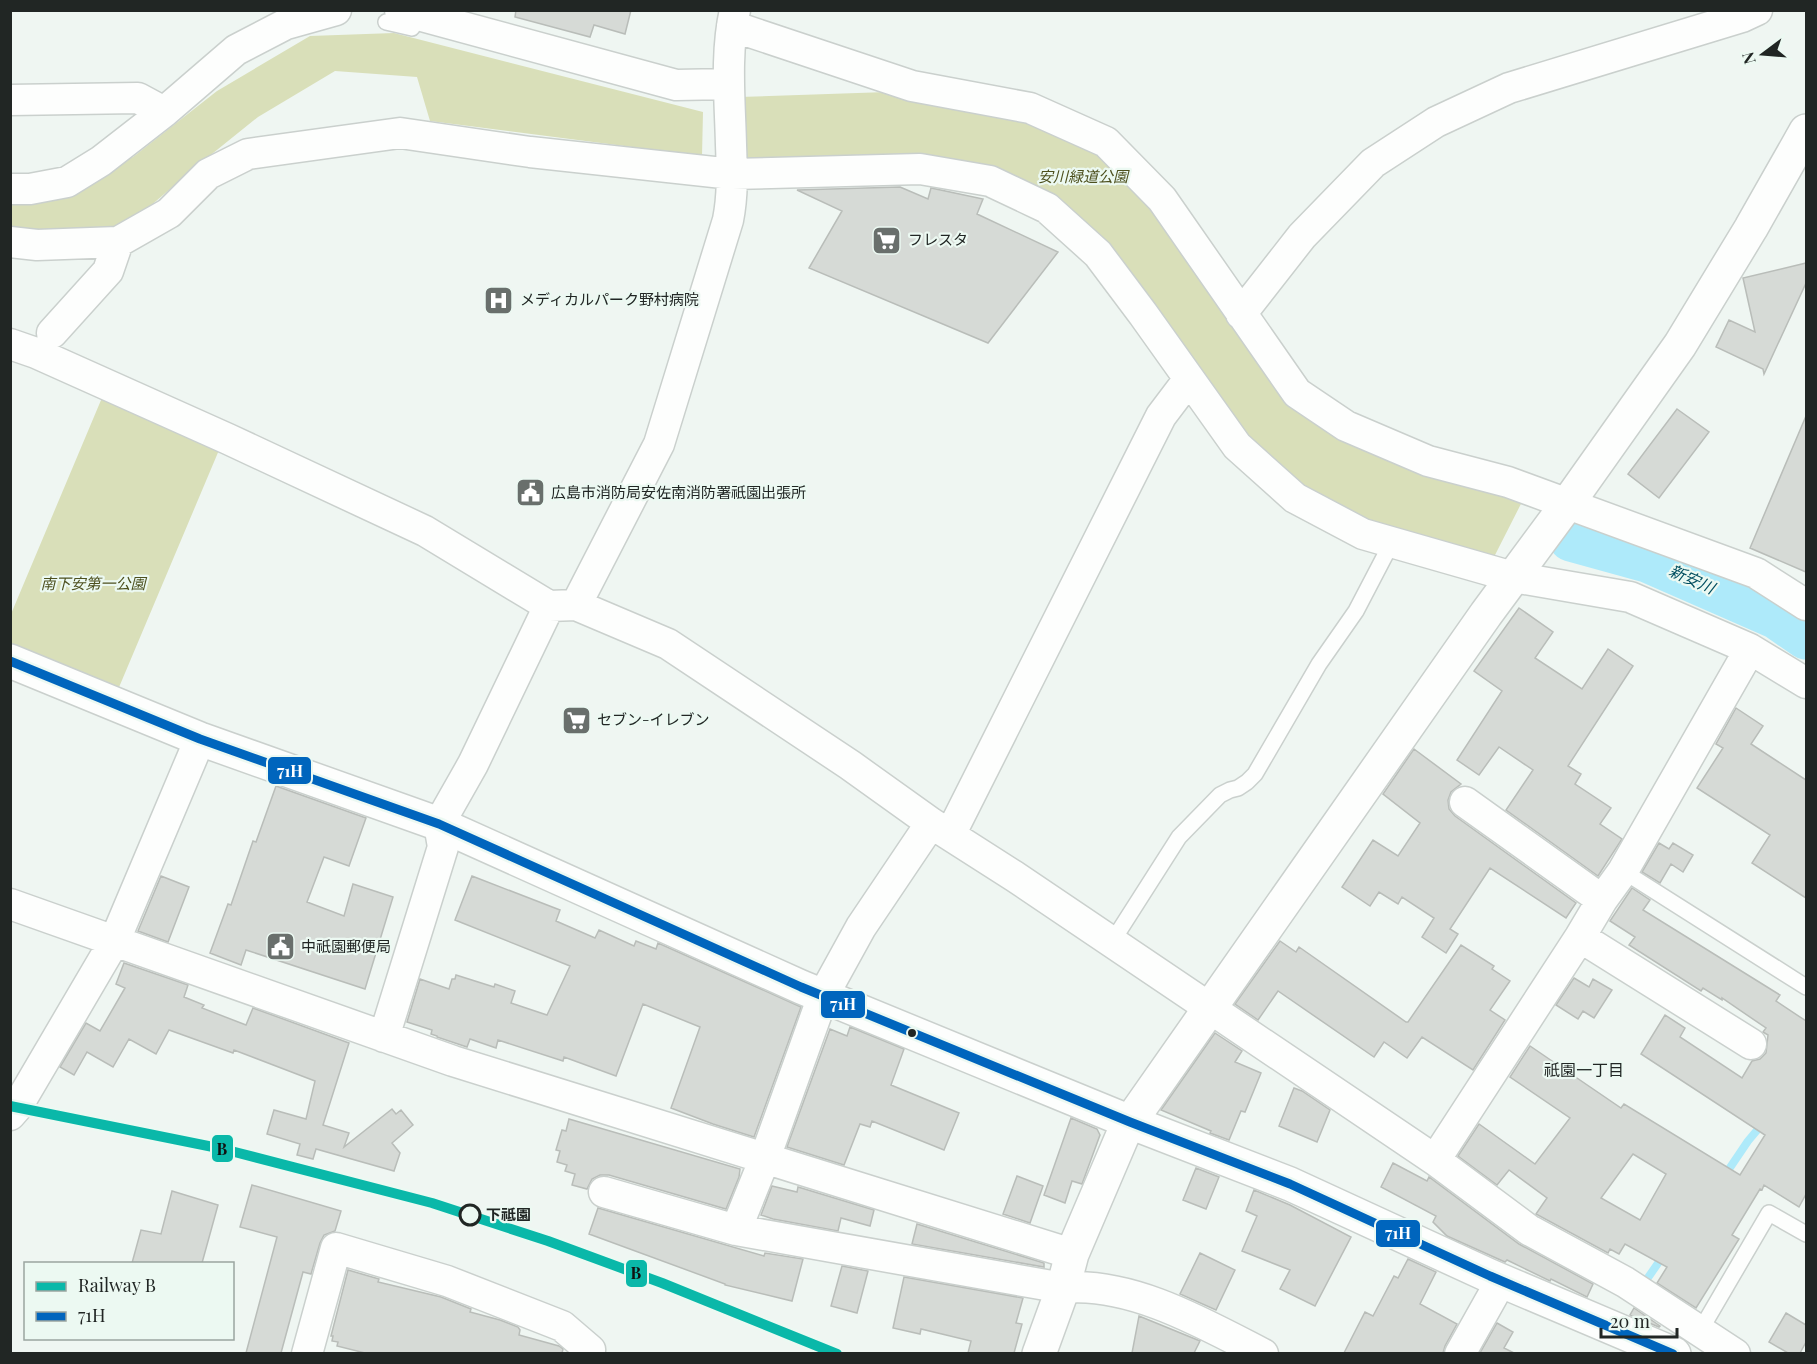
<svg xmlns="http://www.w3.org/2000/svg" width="1817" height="1364" font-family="'Playfair Display','Noto Sans JP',serif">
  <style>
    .green { fill: #d9dfb9 }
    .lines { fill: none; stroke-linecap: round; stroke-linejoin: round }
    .stream { stroke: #aeeafa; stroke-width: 8 }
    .river { stroke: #aeeafa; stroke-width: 45 }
    .building { fill: #d6dad6; stroke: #b9bdb9; stroke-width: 1.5; fill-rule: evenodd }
    .lane-casing { stroke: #cad0cd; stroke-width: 18 }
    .street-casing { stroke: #cad0cd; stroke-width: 33 }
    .secondary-casing { stroke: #cad0cd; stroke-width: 36 }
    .lane { stroke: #fdfefd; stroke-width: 15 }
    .street { stroke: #fdfefd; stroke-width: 30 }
    .secondary { stroke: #fdfefd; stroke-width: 33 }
    .bus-1-casing { stroke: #ecf9f2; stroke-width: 14 }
    .bus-1 { stroke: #0065bd; stroke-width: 9 }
    .rail-1-casing { stroke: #ecf9f2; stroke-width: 15 }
    .rail-1 { stroke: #0ab8a9; stroke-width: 10 }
    .bus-dot { fill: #212624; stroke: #ecf9f2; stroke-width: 2 }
    .stop-dot { fill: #ecf9f2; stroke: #212624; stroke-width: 3 }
    .labels { text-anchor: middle; stroke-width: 4.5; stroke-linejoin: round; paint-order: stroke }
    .park-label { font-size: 15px; font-style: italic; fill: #4d501e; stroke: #ecf9f2 }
    .poi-label { font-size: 15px; fill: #212624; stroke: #ecf9f2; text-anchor: start }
    .stop-label { font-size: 15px; font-weight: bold; fill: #212624; stroke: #ecf9f2; text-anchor: start }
    .water-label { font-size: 16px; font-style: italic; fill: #024f60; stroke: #ecf9f2 }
    .neighbourhood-label { font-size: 16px; fill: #212624; stroke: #ecf9f2 }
    .line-badge { stroke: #ecf9f2; stroke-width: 2 }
    .badge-label { font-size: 16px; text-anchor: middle; font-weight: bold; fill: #fff }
    .pale-badge-label { font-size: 16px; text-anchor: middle; font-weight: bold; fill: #111 }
  </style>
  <rect width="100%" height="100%" fill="#eff6f2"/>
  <path class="green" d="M394 33 703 112 702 156 430 121 417 77 335 71 258 117 197 166 121 231 11 234 10 191 41 196 133 157 217 91 310 36Z
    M887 92 1017 114 1105 147 1291 396 1525 496 1494 557 1386 528 1302 488 1240 428 1137 283 987 169 746 165 739 97Z
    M104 393 222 443 117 692 11 646V614Z"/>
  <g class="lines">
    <path class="stream" d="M1725 1175 1748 1141 1764 1122
      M1645 1282 1663 1256"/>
    <path class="river" d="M1571 539 1647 560 1777 617 1806 637"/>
  </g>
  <path class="building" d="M516 10H631L625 34 594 25 590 37 515 17Z
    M900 187 928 199 931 188 983 199 977 214 1058 252 988 343 809 268 842 211 797 190Z
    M1806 263V283L1764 374 1763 369 1716 347 1729 320 1755 332 1743 278Z
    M1677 409 1709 432 1659 498 1628 474Z
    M1806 416V572L1750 548Z
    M1519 608 1553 632 1535 658 1582 689 1608 649 1633 666 1568 766 1581 774 1575 784 1611 808 1600 824 1622 839 1598 876 1506 810 1533 770 1499 747 1479 775 1457 760 1502 691 1474 671Z
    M1736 708 1763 726 1751 744 1806 780V898L1752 863 1770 835 1697 788 1723 748 1716 744Z
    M1414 749 1461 784 1451 792 1448 800 1449 809 1455 816 1576 903 1566 918 1490 868 1450 929 1458 934 1446 953 1422 937 1434 918 1402 897 1398 904 1379 892 1370 906 1342 887 1373 840 1398 856 1420 823 1383 794Z
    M276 786 366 818 349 866 324 857 307 902 344 916 353 884 393 897 365 989 246 950 241 965 210 953 228 904 231 905 253 841 256 842Z
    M1659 843 1669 849 1673 843 1693 855 1683 872 1671 864 1660 883 1642 872Z
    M161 876 189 887 168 942 138 931Z
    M472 876 560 910 556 921 595 938 599 930 634 946 636 941 656 949 658 943 801 1007 754 1137 713 1124 671 1108 700 1027 643 1004 616 1076 564 1057 563 1061 498 1040 496 1048 470 1039 467 1047 437 1037V1036L431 1034 432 1030 407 1022 420 979 449 989 452 979H455L456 975 494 987 495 984 515 991 511 1003 547 1015 570 966 455 920Z
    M1632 888 1650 900 1643 910 1780 995 1776 1001 1806 1021V1194L1799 1207 1764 1185 1762 1190 1760 1189 1732 1235 1739 1239 1696 1308 1657 1283 1667 1267 1625 1244 1619 1254 1610 1249 1608 1253 1536 1214 1547 1198 1509 1170 1497 1185 1458 1156 1479 1124 1535 1164 1570 1118 1510 1077 1530 1046 1621 1108 1624 1104 1740 1175 1765 1135 1641 1054 1665 1015 1685 1028 1680 1037 1742 1078 1752 1061 1760 1059 1766 1053 1768 1035 1763 1032 1766 1028 1722 998V1000L1703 988 1701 991 1629 945 1635 937 1610 921ZM1633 1154 1666 1174 1640 1220 1601 1198Z
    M1280 941 1296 952 1299 947 1406 1022H1408L1461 945 1494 966 1492 969 1510 981 1490 1010 1505 1020 1473 1070 1422 1037 1407 1058 1384 1042 1374 1057 1278 991 1258 1020 1235 1004Z
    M124 963 188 985 184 997 204 1005 202 1008 246 1025 253 1008 349 1043 323 1125 349 1133 344 1147 392 1109 396 1114 401 1110 413 1125 392 1143 400 1153 394 1171 316 1149 313 1159 297 1155 300 1144 267 1134 274 1110 306 1119 315 1081 234 1050 233 1053 169 1030 156 1054 129 1039 113 1067 87 1052 74 1075 60 1067 86 1023 100 1031 125 988 116 984Z
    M1574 978 1589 987 1593 979 1612 990 1594 1018 1583 1011 1578 1019 1556 1005Z
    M850 1027 904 1049 891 1085 959 1113 944 1150 872 1121 870 1127 860 1124 844 1165 787 1147 830 1029 847 1036Z
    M1215 1033 1242 1051 1235 1062 1261 1073 1245 1112 1241 1111 1229 1140 1210 1133 1211 1131 1161 1110Z
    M1294 1088 1302 1091 1330 1110 1317 1142 1279 1126Z
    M1071 1118 1097 1129 1100 1135 1082 1184 1072 1181 1065 1203 1044 1195Z
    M569 1119 740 1169 739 1177 726 1209 609 1175H600L592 1179 587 1189 572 1185 575 1174 565 1171 567 1165 557 1162 560 1151 556 1150 562 1130 566 1131Z
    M1393 1163 1427 1181 1429 1177 1519 1244 1593 1284 1587 1297 1551 1279 1550 1281 1507 1260 1505 1262 1447 1236 1433 1222 1436 1216 1381 1187Z
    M1196 1168 1219 1177 1206 1209 1183 1200Z
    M1017 1176 1043 1186 1030 1223 1003 1214Z
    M252 1185 341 1211 335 1231 324 1235 320 1243 311 1274 303 1272 281 1353H246L277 1237 240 1227Z
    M772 1186 797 1192 798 1187 874 1210 870 1226 841 1218 838 1231 773 1219 761 1215Z
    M1254 1190 1290 1205 1351 1237 1315 1306 1280 1289 1290 1270 1242 1251 1257 1216 1246 1211Z
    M172 1191 218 1205 202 1263H132L141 1230 161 1234Z
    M598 1208 764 1256 765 1253 803 1259 792 1301 725 1285V1284L589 1234Z
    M917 1224 1044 1263V1267L912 1244Z
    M1200 1253 1235 1270 1216 1310 1180 1294Z
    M1408 1259 1436 1272 1420 1304 1457 1324 1445 1346 1443 1353H1344L1365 1312 1373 1316 1394 1276 1398 1278Z
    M842 1266 868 1271 857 1313 831 1306Z
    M348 1270 379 1279 378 1282 441 1297 471 1309 470 1312 500 1320 518 1327 520 1330 519 1335 559 1346 563 1349 562 1353H365L337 1346 338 1342 332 1341 333 1336H331Z
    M904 1277 1023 1298 1016 1323 1022 1324 1014 1353H968L971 1341 921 1329 920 1334 893 1328Z
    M1634 1308 1660 1326 1659 1327 1630 1315Z
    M1786 1313 1806 1325V1342L1800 1353H1788L1769 1342Z
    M1139 1316 1200 1341 1194 1353H1132Z
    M1497 1323 1513 1332 1504 1348 1514 1353H1480Z"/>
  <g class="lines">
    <defs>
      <path id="lane" d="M386 22 412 28
        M1623 871 1806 987
        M1112 942 1179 837 1220 795 1230 790 1238 788 1247 782 1255 774 1319 664 1356 611 1392 542
        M1700 1331 1769 1213 1806 1234"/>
      <path id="street" d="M400 10 676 85 729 84
        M732 26 912 86 1030 108 1106 142 1162 199 1297 393 1346 426 1428 461 1508 482 1756 573 1806 605
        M10 100 138 98 164 112
        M10 189H30L67 182 101 161 164 112 236 50 286 24 336 10
        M10 242 37 245 118 242 169 213 208 174 248 154 400 133 530 152 732 174 920 169 990 181 1047 208 1098 254 1143 314 1237 446 1295 498 1363 534 1513 577 1630 597 1750 649 1806 683
        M1241 314 1302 236 1373 163 1436 122 1509 88 1742 17 1757 10
        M52 333 108 271 118 242
        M10 344 36 353 228 439 425 531 549 606 576 605 668 644 850 765 931 823 1014 876 1435 1160 1529 1230 1625 1282 1735 1354
        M576 605 659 444 728 220C733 195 732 171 731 145 730 101 725 54 735 10
        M1465 802 1602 900
        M950 835 1161 416 1189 379
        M10 904 453 1061 1072 1254
        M1580 937 1751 1044
        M384 1037 443 847 439 824 473 764 549 606
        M10 1115 17 1107 115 940 200 739
        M1435 1160 1580 937 1602 900 1623 871 1750 649
        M604 1192 736 1230 1063 1288C1130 1281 1205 1324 1263 1354
        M736 1230 765 1158 823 996 861 927 931 823
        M307 1354 336 1248 447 1281 562 1326 590 1350 589 1354
        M1460 1354 1501 1281"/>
      <path id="secondary" d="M10 661 200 739 439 824 801 987 1130 1122 1290 1184 1490 1276 1674 1354
        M1039 1354 1063 1288 1072 1254 1122 1137 1130 1122 1486 614 1568 503 1680 345 1751 228 1806 131"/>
    </defs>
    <use href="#lane" class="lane-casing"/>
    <use href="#street" class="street-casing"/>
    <use href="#secondary" class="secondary-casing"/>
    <use href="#lane" class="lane"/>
    <use href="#street" class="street"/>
    <use href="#secondary" class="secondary"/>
    <defs>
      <path id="bus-1" d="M10 661 200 739 439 824 801 987 1130 1122 1290 1184 1490 1276 1673 1354"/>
    </defs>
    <use href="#bus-1" class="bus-1-casing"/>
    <use href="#bus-1" class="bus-1"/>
    <defs>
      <path id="rail-1" d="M10 1106 223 1149 432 1203 548 1241 662 1283 837 1354"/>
    </defs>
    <use href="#rail-1" class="rail-1-casing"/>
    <use href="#rail-1" class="rail-1"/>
  </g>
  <defs>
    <symbol id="supermarket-square" viewBox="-11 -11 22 22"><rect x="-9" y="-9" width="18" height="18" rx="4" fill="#696f6c" stroke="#ecf9f2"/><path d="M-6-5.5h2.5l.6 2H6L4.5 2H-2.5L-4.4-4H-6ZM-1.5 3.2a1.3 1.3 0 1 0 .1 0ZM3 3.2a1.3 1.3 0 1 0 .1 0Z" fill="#fff"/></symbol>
    <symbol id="hospital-square" viewBox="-11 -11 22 22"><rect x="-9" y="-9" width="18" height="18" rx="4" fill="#696f6c" stroke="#ecf9f2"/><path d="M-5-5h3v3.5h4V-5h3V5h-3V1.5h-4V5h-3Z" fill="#fff"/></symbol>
    <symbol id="civic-square" viewBox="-11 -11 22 22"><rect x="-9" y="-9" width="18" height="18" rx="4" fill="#696f6c" stroke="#ecf9f2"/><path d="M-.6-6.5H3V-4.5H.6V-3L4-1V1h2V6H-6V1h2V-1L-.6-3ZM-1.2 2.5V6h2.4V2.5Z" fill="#fff"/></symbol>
  </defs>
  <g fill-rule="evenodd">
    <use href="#supermarket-square" x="870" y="224" width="33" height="33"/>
    <use href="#hospital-square" x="482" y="284" width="33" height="33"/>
    <use href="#civic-square" x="514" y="476" width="33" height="33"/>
    <use href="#supermarket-square" x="560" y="704" width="33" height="33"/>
    <use href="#civic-square" x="264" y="930" width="33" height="33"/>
  </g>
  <circle class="bus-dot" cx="912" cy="1033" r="5"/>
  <circle class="stop-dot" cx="470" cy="1215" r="10"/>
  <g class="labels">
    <g class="park-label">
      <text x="1083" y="182">安川緑道公園</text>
      <text x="93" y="589">南下安第一公園</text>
    </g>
    <g class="poi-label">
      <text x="908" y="245">フレスタ</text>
      <text x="520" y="305">メディカルパーク野村病院</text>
      <text x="551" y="498">広島市消防局安佐南消防署祇園出張所</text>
      <text x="597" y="725">セブン-イレブン</text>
      <text x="301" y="952">中祇園郵便局</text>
    </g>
    <g class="stop-label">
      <text x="486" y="1220">下祗園</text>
    </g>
    <g class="water-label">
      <text transform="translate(1692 579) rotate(24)" y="6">新安川</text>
    </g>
    <g class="neighbourhood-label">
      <text x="1584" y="1076">祇園一丁目</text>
    </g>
  </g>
  <g class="line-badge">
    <rect x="267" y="756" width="45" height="29" rx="6" fill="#0065bd"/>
    <rect x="820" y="990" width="46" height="29" rx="6" fill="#0065bd"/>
    <rect x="211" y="1134" width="23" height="29" rx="6" fill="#0ab8a9"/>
    <rect x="1375" y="1219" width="46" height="29" rx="6" fill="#0065bd"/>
    <rect x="625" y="1259" width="23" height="29" rx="6" fill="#0ab8a9"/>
  </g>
  <g class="badge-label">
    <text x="290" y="777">71H</text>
    <text x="843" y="1010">71H</text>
    <text x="1398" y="1239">71H</text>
  </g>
  <g class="pale-badge-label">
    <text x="222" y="1155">B</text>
    <text x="636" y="1279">B</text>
  </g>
  <rect width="1817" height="1364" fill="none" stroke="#212624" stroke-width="24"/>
  <rect x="24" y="1262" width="210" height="78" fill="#ecf9f2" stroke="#9ba5a0" stroke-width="1.5"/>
  <rect x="36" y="1282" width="30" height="9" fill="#0ab8a9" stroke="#9ba5a0" stroke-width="1.5"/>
  <text x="78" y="1292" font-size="18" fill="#212624">Railway B</text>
  <rect x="36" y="1312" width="30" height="9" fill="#0065bd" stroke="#9ba5a0" stroke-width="1.5"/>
  <text x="78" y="1322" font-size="18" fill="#212624">71H</text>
  <g transform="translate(1763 54) rotate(254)" stroke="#ecf9f2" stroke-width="4.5" paint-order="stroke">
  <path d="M0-4.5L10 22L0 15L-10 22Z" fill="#212624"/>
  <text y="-9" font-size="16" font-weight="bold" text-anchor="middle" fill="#212624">N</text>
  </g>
  <path d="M1601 1328v9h76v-9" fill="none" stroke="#212624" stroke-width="3"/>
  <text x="1610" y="1328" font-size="18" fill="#212624" stroke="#ecf9f2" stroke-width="4.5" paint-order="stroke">20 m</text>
</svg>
